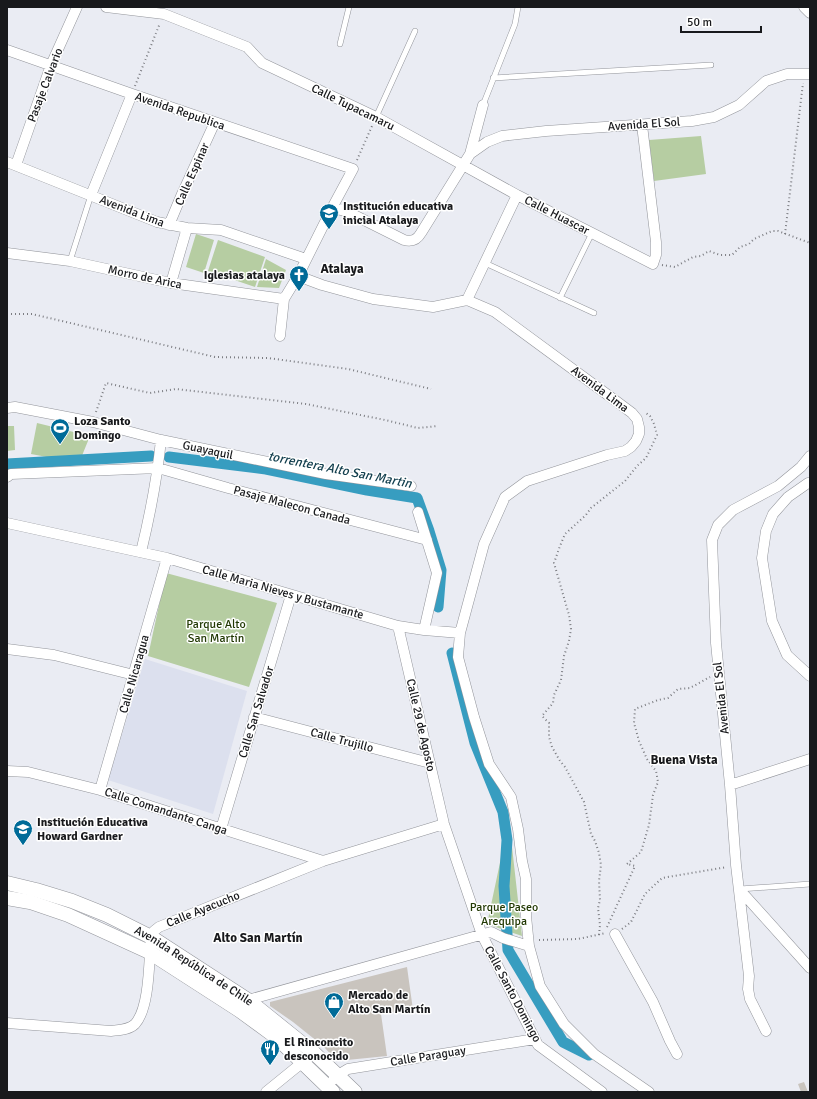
<svg xmlns="http://www.w3.org/2000/svg" width="817" height="1099" font-family="Signika,sans-serif">
  <style>
    .built { fill: #dce0ee }
    .green { fill: #b6cda2 }
    .lines { fill: none; stroke-linecap: round; stroke-linejoin: round }
    .canal { stroke: #379dc0; stroke-width: 11 }
    .building { fill: #c9c4be }
    .lane-casing { stroke: #93959b; stroke-width: 6 }
    .street-casing { stroke: #93959b; stroke-width: 11 }
    .secondary-casing { stroke: #93959b; stroke-width: 15 }
    .path { stroke: #7c7d82; stroke-width: 2; stroke-dasharray: 1 3; stroke-linecap: butt }
    .lane { stroke: #fff; stroke-width: 5 }
    .street { stroke: #fff; stroke-width: 10 }
    .secondary { stroke: #fff; stroke-width: 14 }
    .labels { text-anchor: middle; stroke-width: 3; stroke-linejoin: round; paint-order: stroke }
    .street-label { font-size: 12px; fill: #18191c; stroke: #fff }
    .poi-label { font-size: 12px; font-weight: bold; fill: #18191c; stroke: #fff; text-anchor: start }
    .park-label { font-size: 12px; fill: #223904; stroke: #fff }
    .neighbourhood-label { font-size: 13px; font-weight: bold; fill: #18191c; stroke: #fff }
    .water-label { font-size: 13px; font-style: italic; fill: #14404f; stroke: #fff }
  </style>
  <rect width="100%" height="100%" fill="#eaecf3"/>
  <path class="built" d="M145 659 247 691 213 814 108 780Z"/>
  <path class="green" d="M701 136 706 174 654 181 649 140Z
    M196 234 214 240 204 273 186 267Z
    M218 240 265 257 255 287 208 271Z
    M266 259 286 270 279 288 257 287Z
    M37 423 90 436 79 463 31 454Z
    M7 426H14L15 450 7 451Z
    M166 573 277 603 249 687 148 656Z
    M509 820 522 936 487 924Z"/>
  <g class="lines">
    <path class="canal" d="M169 457 266 469 367 490 417 498 429 531 441 570 438 607
      M7 464 151 456
      M452 653 475 743 503 812 507 840 504 886 508 950 563 1042 589 1055"/>
  </g>
  <path class="building" d="M407 967 413 1010 381 1014 387 1056 337 1061 323 1046 293 1022 270 1006V1002Z
    M804 1082 808 1092H801L798 1084Z"/>
  <g class="lines">
    <defs>
      <path id="lane" d="M340 44 349 7
        M493 78 711 65
        M483 105 515 24 518 7
        M376 117 415 31
        M70 261 91 195
        M485 263 594 313
        M560 298 592 233
        M740 889 810 884"/>
      <path id="street" d="M106 7 164 14 247 47 262 63 376 117 517 195 653 264 656 255V242L642 125
        M804 7 810 13
        M7 50 132 94 353 169 332 208 298 276 284 299 280 336
        M470 154 487 142 502 136 546 131 692 121 714 117 739 105 766 81 787 74H810
        M7 162 157 222 187 228 221 230 306 259
        M16 165 51 65 77 7
        M91 195 132 94
        M332 208 346 211 404 240C412 242 417 240 421 233L470 154 483 105
        M169 225 182 194 215 122
        M7 253 70 261 171 283 284 299
        M298 276 322 285 373 299 433 307 467 300 495 312 612 398 632 413 637 419 639 427V434L636 441 631 447 625 451 607 455 527 481 505 497 484 544 460 633 458 657 474 717 489 764 511 797 518 829 522 861 526 879V916L529 946 540 986 564 1024 594 1054 649 1092
        M171 283 187 228
        M467 300 517 195
        M7 408 15 407 93 422 161 440 326 474 411 486
        M7 477 11 474 158 468 228 488 427 540
        M808 483 788 497 773 514 766 531 762 558 772 621 787 655 810 676
        M418 512 437 573 424 630
        M7 523 167 558 398 626 424 630 460 633
        M141 552C150 515 157 479 161 440
        M398 626 444 824 482 935 538 1045 602 1092
        M7 649 54 655 134 675
        M254 717 430 763
        M7 771 28 772 100 790 323 861
        M730 785 810 759
        M100 790 167 558
        M221 829 291 595
        M739 889 810 968
        M615 934 653 1002 670 1041 677 1054
        M245 1004 248 1000 491 932 503 938 529 946
        M7 1023 111 1031C119 1030 129 1030 135 1024 150 1008 149 959 151 937L154 931 159 927 323 861 444 824
        M766 1031 750 999 748 989 749 976 736 865 730 785 716 643 712 540 718 525 733 510 778 486 801 467 810 456
        M333 1080 338 1075 348 1069 535 1039
        M266 1092 314 1053"/>
      <g id="secondary">
        <path id="s1" d="M7 883 36 890 72 901 107 915 151 937 248 1000 314 1053 355 1092"/>
        <path d="M7 898 30 902 68 915 149 952 239 1010 276 1037 333 1092"/>
      </g>
    </defs>
    <use href="#lane" class="lane-casing"/>
    <use href="#street" class="street-casing"/>
    <use href="#secondary" class="secondary-casing"/>
    <path class="path" d="M135 86 160 23
      M357 160 372 126
      M785 234 803 83
      M662 265 675 267 693 257 701 256 709 251 720 255H732L740 247 749 244 754 239 772 231H778L810 243
      M7 314H32L215 357 268 358 348 369 431 389
      M96 412 106 383 150 393 176 389 306 404 385 420 418 428 438 426
      M627 864 641 852 649 825 653 795 658 782 656 771 647 759 639 741 634 723 635 709 658 700 668 698 678 689 690 688 710 677
      M607 927 635 866 627 864
      M622 929 631 922 645 894 662 878 727 867
      M599 935 600 925 598 908 600 900 599 881 601 865 599 853 595 841 591 834 584 802 565 767 560 761 552 747 549 737V723L542 716 553 703 554 695 561 680 564 656 569 641 571 629 569 615 554 563 560 546 565 534 586 515 591 508 625 481 637 466 646 458 657 435 654 424 650 416 646 413
      M539 940 578 939 606 933"/>
    <use href="#lane" class="lane"/>
    <use href="#street" class="street"/>
    <use href="#secondary" class="secondary"/>
  </g>
  <defs>
    <symbol id="school-pin" viewBox="-11 -11 22 30"><path d="M0 17L-7.5 6A9.5 9.5 0 1 1 7.5 6Z" fill="#006b98" stroke="#fff"/><path d="M0-5L7-2L0 1L-7-2ZM-4 1L0 2.5L4 1V4Q0 6-4 4Z" fill="#fff"/></symbol>
    <symbol id="church-pin" viewBox="-11 -11 22 30"><path d="M0 17L-7.5 6A9.5 9.5 0 1 1 7.5 6Z" fill="#006b98" stroke="#fff"/><path d="M-1.2-6h2.4v3.5h3.3v2.4h-3.3V6h-2.4V-.1h-3.3v-2.4h3.3Z" fill="#fff"/></symbol>
    <symbol id="stadium-pin" viewBox="-11 -11 22 30"><path d="M0 17L-7.5 6A9.5 9.5 0 1 1 7.5 6Z" fill="#006b98" stroke="#fff"/><path d="M0-5a6.5 5 0 1 0 0 10a6.5 5 0 1 0 0-10ZM-3.5-1.8h7v3.6h-7Z" fill="#fff"/></symbol>
    <symbol id="shop-pin" viewBox="-11 -11 22 30"><path d="M0 17L-7.5 6A9.5 9.5 0 1 1 7.5 6Z" fill="#006b98" stroke="#fff"/><path d="M-5-2.5h2.3a2.7 3.5 0 0 1 5.4 0H5L5.5 6h-11ZM-1.5-2.5h3a1.5 2.3 0 0 0-3 0Z" fill="#fff"/></symbol>
    <symbol id="restaurant-pin" viewBox="-11 -11 22 30"><path d="M0 17L-7.5 6A9.5 9.5 0 1 1 7.5 6Z" fill="#006b98" stroke="#fff"/><path d="M-5-6h1v4h1v-4h1v4h1v-4h1v5L-1.5 .5V6h-2V.5L-5-1ZM5-6V6H3V1.5H1.5Q1.5-4 5-6Z" fill="#fff"/></symbol>
  </defs>
  <g fill-rule="evenodd">
    <use href="#school-pin" x="318" y="202" width="22" height="30"/>
    <use href="#church-pin" x="288" y="264" width="22" height="30"/>
    <use href="#stadium-pin" x="49" y="417" width="22" height="30"/>
    <use href="#school-pin" x="12" y="818" width="22" height="30"/>
    <use href="#shop-pin" x="323" y="991" width="22" height="30"/>
    <use href="#restaurant-pin" x="259" y="1038" width="22" height="30"/>
  </g>
  <g class="labels">
    <g class="street-label">
      <text transform="translate(45 85) rotate(-69)" y="4">Pasaje Calvario</text>
      <text transform="translate(353 107) rotate(26)" y="4">Calle Tupacamaru</text>
      <text transform="translate(180 111) rotate(19)" y="4">Avenida Republica</text>
      <text transform="translate(644 124) rotate(-4)" y="4">Avenida El Sol</text>
      <text transform="translate(192 174) rotate(-66)" y="4">Calle Espinar</text>
      <text transform="translate(132 211) rotate(21)" y="4">Avenida Lima</text>
      <text transform="translate(557 215) rotate(27)" y="4">Calle Huascar</text>
      <text transform="translate(145 277) rotate(12)" y="4">Morro de Arica</text>
      <text transform="translate(600 389) rotate(37)" y="4">Avenida Lima</text>
      <text transform="translate(208 450) rotate(12)" y="4">Guayaquil</text>
      <text transform="translate(292 505) rotate(15)" y="4">Pasaje Malecon Canada</text>
      <text transform="translate(283 592) rotate(16)" y="4">Calle Maria Nieves y Bustamante</text>
      <text transform="translate(134 674) rotate(-74)" y="4">Calle Nicaragua</text>
      <text transform="translate(721 698) rotate(-96)" y="4">Avenida El Sol</text>
      <text transform="translate(256 712) rotate(-73)" y="4">Calle San Salvador</text>
      <text transform="translate(421 725) rotate(77)" y="4">Calle 29 de Agosto</text>
      <text transform="translate(342 740) rotate(15)" y="4">Calle Trujillo</text>
      <text transform="translate(166 811) rotate(18)" y="4">Calle Comandante Canga</text>
      <text transform="translate(203 909) rotate(-22)" y="4">Calle Ayacucho</text>
      <text dy="4" stroke="none"><textPath href="#s1" startOffset="206">Avenida República de Chile</textPath></text>
      <text transform="translate(513 994) rotate(62)" y="4">Calle Santo Domingo</text>
      <text transform="translate(428 1056) rotate(-9)" y="4">Calle Paraguay</text>
    </g>
    <g class="poi-label">
      <text x="343" y="210">Institución educativa<tspan x="343" dy="14">inicial Atalaya</tspan></text>
      <text x="285" y="279" text-anchor="end">Iglesias atalaya</text>
      <text x="74" y="425">Loza Santo<tspan x="74" dy="14">Domingo</tspan></text>
      <text x="37" y="826">Institución Educativa<tspan x="37" dy="14">Howard Gardner</tspan></text>
      <text x="348" y="999">Mercado de<tspan x="348" dy="14">Alto San Martín</tspan></text>
      <text x="284" y="1046">El Rinconcito<tspan x="284" dy="14">desconocido</tspan></text>
    </g>
    <g class="park-label">
      <text x="216" y="628">Parque Alto<tspan x="216" dy="14">San Martín</tspan></text>
      <text x="504" y="911">Parque Paseo<tspan x="504" dy="14">Arequipa</tspan></text>
    </g>
    <g class="neighbourhood-label">
      <text x="342" y="273">Atalaya</text>
      <text x="684" y="764">Buena Vista</text>
      <text x="258" y="942">Alto San Martín</text>
    </g>
    <g class="water-label">
      <text transform="translate(340 469) rotate(11)" y="5">torrentera Alto San Martin</text>
    </g>
  </g>
  <rect width="817" height="1099" fill="none" stroke="#18191c" stroke-width="16"/>
  <path d="M681 26v6h80v-6" fill="none" stroke="#18191c" stroke-width="2"/>
  <text x="687" y="26" font-size="12" fill="#18191c" stroke="#ffffff" stroke-width="3" paint-order="stroke">50 m</text>
</svg>
